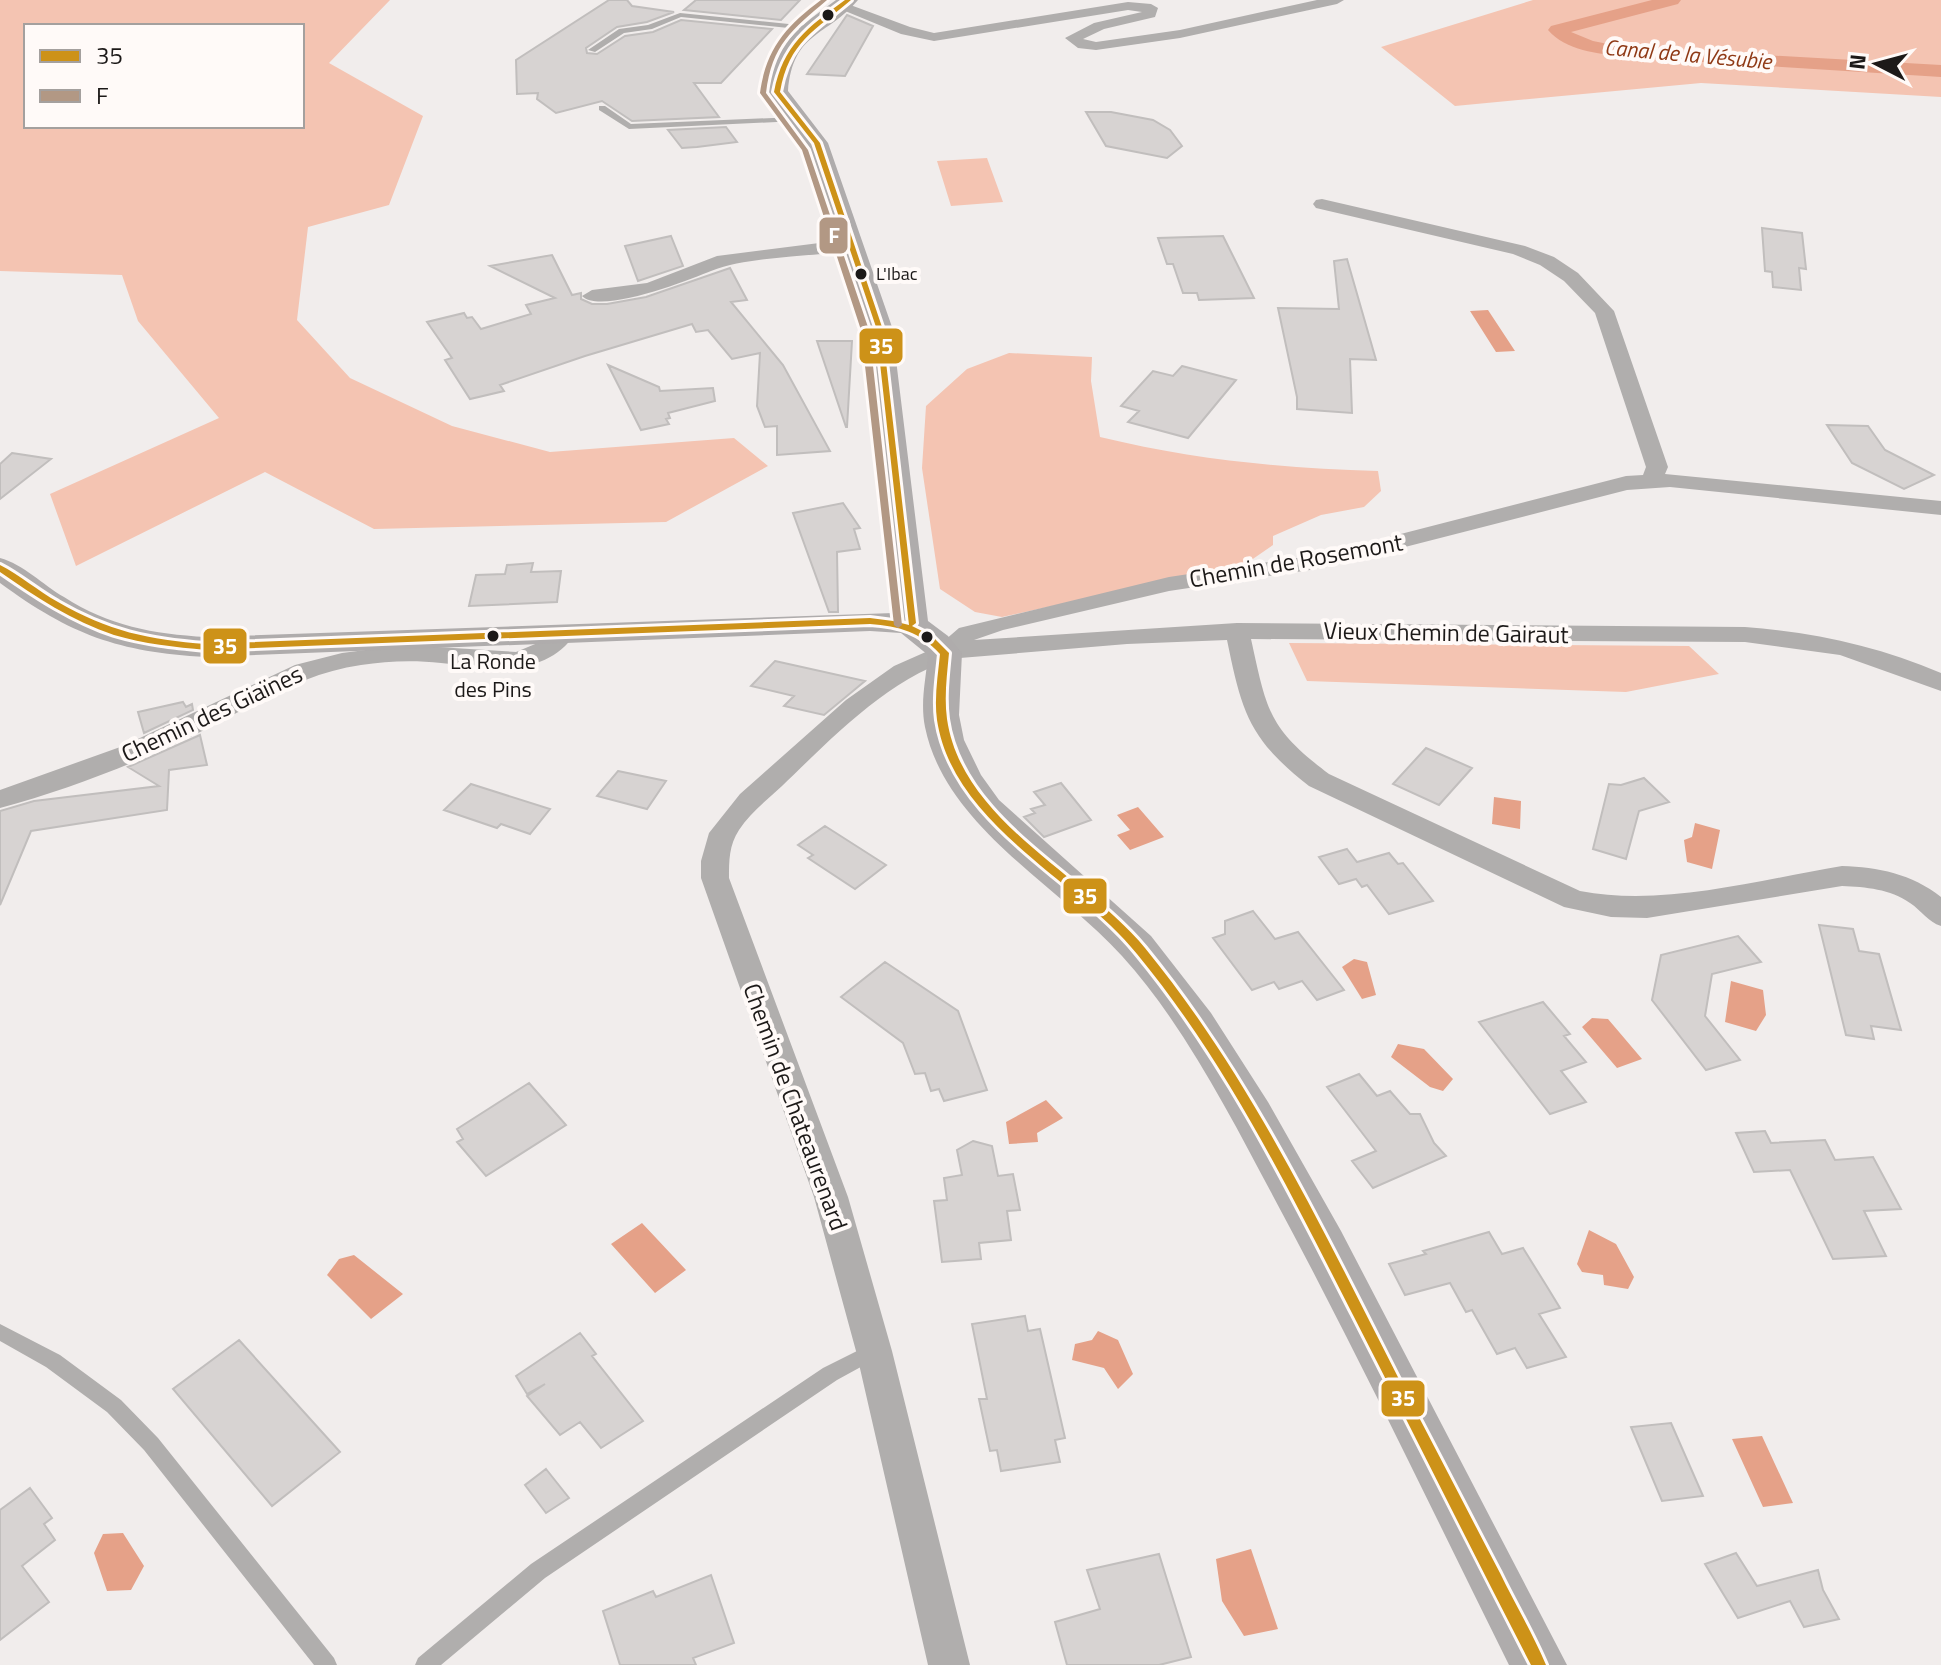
<svg xmlns="http://www.w3.org/2000/svg" width="1941" height="1665" font-family="'Titillium Web',sans-serif">
  <style>
    .green { fill: #f4c4b2; fill-rule: evenodd }
    .water { fill: #e5a188 }
    .lines { fill: none; stroke-linecap: round; stroke-linejoin: round }
    .canal { fill: #e5a188; fill-rule: evenodd }
    .building { fill: #d7d3d2; stroke: #c1bebd; stroke-width: 2 }
    .lane { fill: #b0aead; fill-rule: evenodd }
    .street { fill: #b0aead; fill-rule: evenodd }
    .secondary { fill: #afacac; fill-rule: evenodd }
    .bus-1-casing { stroke: #fffaf8; stroke-width: 6 }
    .bus-2-casing { stroke: #fffaf8; stroke-width: 6 }
    .bus-1 { fill: #cd9218; fill-rule: evenodd }
    .bus-2 { fill: #b29884; fill-rule: evenodd }
    .bus-dot { fill: #1c1918; stroke: #fffaf8; stroke-width: 3 }
    .labels { text-anchor: middle; stroke-width: 8; stroke-linejoin: round; paint-order: stroke }
    .far-bus-label { font-size: 18px; fill: #1c1918; stroke: #fffaf8; text-anchor: start }
    .far-water-label { font-size: 22px; font-style: italic; fill: #8f3915; stroke: #fffaf8 }
    .bus-label { font-size: 22px; fill: #1c1918; stroke: #fffaf8 }
    .street-label { font-size: 24px; fill: #1c1918; stroke: #fffaf8 }
    .line-badge { stroke: #fffaf8; stroke-width: 3 }
    .badge-label { font-size: 22px; text-anchor: middle; font-weight: bold; fill: #fff }
  </style>
  <rect width="100%" height="100%" fill="#f1edec"/>
  <path class="green" d="M0 0H390L329 63 423 116 389 205 308 227 297 320 350 378 452 426 550 452 734 438 768 466 666 522 374 529 265 472 76 566 50 494 219 418 138 321 122 275 0 271ZM26 26H302V126H26Z
    M1533 0H1941V97L1701 83 1455 106 1381 47Z
    M987 158 1003 202 951 206 937 161Z
    M1009 353 1092 357 1091 381 1100 437C1195 460 1281 468 1378 471L1381 491 1364 507 1321 515 1273 536V545L1247 563 1002 617 975 612 940 589 922 468 926 406 967 369Z
    M1289 643 1689 646 1719 674 1626 692 1307 681Z"/>
  <path class="water" d="M1488 310 1515 351 1496 352 1470 311Z
    M1494 797 1521 801 1520 829 1492 824Z
    M1138 807 1164 837 1130 850 1117 835 1130 830 1117 815Z
    M1695 823 1720 830 1712 869 1687 862 1684 840 1692 837Z
    M1354 959 1367 962 1376 995 1362 999 1342 967Z
    M1731 981 1763 990 1766 1015 1756 1031 1725 1022Z
    M1592 1018 1608 1019 1642 1059 1617 1068 1582 1027Z
    M1398 1044 1424 1049 1453 1079 1443 1091 1430 1087 1391 1057Z
    M1046 1100 1063 1118 1037 1133 1038 1142 1009 1144 1006 1122Z
    M642 1223 686 1270 655 1293 611 1244Z
    M1589 1230 1616 1244 1634 1277 1628 1289 1604 1285 1603 1275 1582 1272 1577 1264Z
    M354 1255 403 1294 371 1319 327 1275 339 1259Z
    M1098 1331 1118 1340 1133 1374 1118 1389 1104 1368 1072 1360 1075 1344 1092 1340Z
    M1762 1436 1793 1503 1763 1507 1732 1439Z
    M123 1533 144 1566 131 1590 107 1591 94 1553 103 1534Z
    M1251 1549 1278 1629 1244 1636 1222 1601 1216 1559Z"/>
  <g class="lines">
    <path class="canal" d="M1652 0H1681L1678 4 1571 32 1593 41 1623 47 1941 65V77L1623 57C1598 53 1566 51 1548 30L1551 26Z"/>
  </g>
  <path class="building" d="M609 0H627L632 6 674 12 647 22 617 27 586 48 587 53 597 54 625 36 653 32 681 20 772 29 721 83H694L719 117 632 121 602 101 556 113 537 99 538 93 517 94 516 60Z
    M696 0H800L781 20 684 10Z
    M847 15 873 26 845 76 807 74Z
    M1086 112H1111L1153 120 1170 130 1182 146 1167 158 1106 146Z
    M726 127 737 142 697 147 682 148 668 130Z
    M1762 228 1802 233 1806 269 1799 268 1801 290 1773 287 1772 272 1765 271Z
    M671 236 683 266 638 281 625 246Z
    M1223 236 1254 298 1199 300 1197 293H1183L1173 264H1167L1158 238Z
    M552 255 572 295 581 293V299L592 304H607L646 297 730 268 747 300 731 302 783 365 830 451 777 455V426L765 427 757 406 760 353 732 359 708 330 696 332 692 324 585 356 500 385 504 391 470 399 445 360 452 358 427 322 464 313 467 318 472 317 481 329 531 314 526 305 555 298 490 266Z
    M1347 259 1376 360 1350 359 1352 413 1297 409V397L1278 308 1339 309 1334 261Z
    M817 341H852L847 427H846Z
    M608 365 659 387 660 391 713 388 715 401 668 413 670 418 666 419 669 424 641 430Z
    M1182 366 1236 380 1188 438 1128 422 1139 411 1121 406 1153 371 1173 376Z
    M1827 425 1868 426 1885 450 1934 475 1904 489 1852 463Z
    M12 453 51 459 0 499V464Z
    M843 503 860 528 854 529 860 549 837 552 838 612H829L793 513Z
    M533 563 531 572 561 571 557 602 469 606 476 575 505 574 507 565Z
    M775 661 865 681 824 715 784 706 794 696 751 686Z
    M183 702 186 707 192 704 193 710 144 733 138 712Z
    M200 735 207 765 169 770 167 810 31 831 0 905V811L34 801 159 786 128 767Z
    M1426 748 1472 768 1439 805 1393 784Z
    M618 771 666 781 647 809 597 796Z
    M1644 778 1669 802 1639 811 1626 859 1593 849 1609 784 1621 785Z
    M1061 783 1091 820 1044 837 1024 817 1035 813 1031 809 1045 805 1034 792Z
    M471 784 550 809 530 834 501 824 497 828 444 810Z
    M825 826 886 865 855 889 808 858 813 855 798 845Z
    M1347 849 1357 862 1389 853 1398 864 1403 863 1433 901 1389 914 1367 885 1362 887 1356 879 1339 884 1319 857Z
    M1253 911 1275 939 1298 932 1344 990 1317 1000 1302 981 1279 989 1274 982 1252 990 1213 938 1225 934V921Z
    M1819 925 1853 929 1859 951 1879 954 1901 1030 1871 1026 1874 1039 1846 1035Z
    M1738 936 1761 962 1712 974 1705 1016 1740 1060 1706 1070 1652 1000 1661 955Z
    M885 962 958 1011 987 1090 944 1101 939 1089 931 1091 925 1073 915 1074 903 1043 841 997Z
    M1543 1002 1570 1034 1564 1036 1586 1062 1561 1071 1586 1102 1550 1114 1479 1022Z
    M1359 1074 1377 1096 1390 1091 1410 1114H1420L1434 1143 1446 1156 1373 1188 1352 1161 1376 1151 1327 1087Z
    M529 1083 566 1125 486 1176 457 1142 463 1139 457 1129Z
    M1765 1131 1771 1143 1825 1140 1835 1160 1873 1157 1901 1209 1864 1211 1886 1256 1833 1259 1790 1170 1754 1172 1736 1133Z
    M973 1141 992 1146 998 1176 1013 1174 1020 1210 1007 1211 1011 1240 979 1243 981 1259 942 1262 934 1201 947 1200 944 1178 962 1175 957 1150Z
    M1489 1232 1502 1254 1523 1248 1546 1285 1560 1308 1539 1314 1566 1357 1527 1368 1515 1348 1497 1354 1472 1310 1466 1312 1450 1283 1405 1295 1389 1264 1426 1254 1423 1251Z
    M1025 1316 1028 1331 1040 1329 1065 1438 1055 1440 1060 1462 1001 1471 997 1450 990 1451 979 1399H987L972 1324Z
    M580 1333 596 1354 592 1356 643 1421 601 1448 580 1422 560 1435 527 1396 545 1384 527 1394 516 1376Z
    M239 1340 340 1452 272 1506 173 1389Z
    M1671 1423 1703 1496 1662 1501 1631 1427Z
    M546 1469 569 1498 546 1513 525 1485Z
    M30 1488 52 1518 44 1524 55 1540 22 1566 49 1602 0 1640V1510Z
    M1736 1553 1757 1586 1818 1570 1823 1590 1839 1619 1804 1627 1790 1601 1738 1618 1705 1564Z
    M1159 1554 1191 1657 1159 1665H1067L1055 1622 1100 1609 1087 1570Z
    M711 1575 734 1643 693 1658 696 1665H620L603 1611 653 1591 656 1597Z"/>
  <g class="lines">
    <path class="lane" d="M680 13 808 26 812 28 808 30 681 17 652 29 624 33 595 52 588 50 619 29 648 25Z
      M599 106H605L631 124 796 117 800 119 796 121 629 129 599 110Z
      M0 1324 60 1355 121 1400 158 1438 334 1658 337 1665H314L144 1450 107 1412 46 1367 0 1341Z
      M873 1343 879 1345 882 1351 879 1357 837 1380 545 1578 441 1665H415L418 1658 531 1564 823 1368Z"/>
    <path class="street" d="M1317 0H1344L1337 4 1180 38 1096 50 1078 48 1065 38 1094 23 1142 12 1128 10 934 41 901 34 833 6 840 2 845 3 910 27 934 33 1128 2 1151 4 1158 8 1155 17 1104 29 1083 39 1096 42 1180 30Z
      M1322 199 1525 246 1554 257 1578 273 1614 311 1668 467 1665 474 1941 501V515L1670 487 1627 490 1323 568 1169 591 1003 630 974 640 1237 623 1745 627C1813 632 1878 646 1941 673V691L1840 655 1745 642 1251 639C1267 711 1268 728 1329 774L1580 891C1664 907 1758 880 1842 866 1878 867 1912 874 1941 897V926C1928 922 1922 911 1910 903 1890 889 1866 887 1842 886L1647 918 1611 917 1564 907 1309 786C1249 739 1242 713 1227 640L1127 644 960 658C895 671 828 742 782 786 767 800 750 813 739 830 729 845 729 861 729 878L848 1197 892 1351 970 1665H928L856 1351 814 1197 701 878V861L709 833 740 794 846 700 894 666 937 647 959 628 1169 577 1323 554 1626 476 1643 475 1646 467 1595 313 1564 281 1540 265 1513 254 1316 208 1313 204 1316 200Z
      M851 239 860 244 857 248C812 259 755 254 711 271 689 280 600 315 582 296L592 290 647 283 717 256Z
      M563 627 572 629 575 634C544 680 487 667 441 663 414 660 387 661 361 665 299 674 249 708 194 735 131 765 67 790 0 808V790L123 746 295 665 342 653 381 648 421 646 516 652 540 642 554 629Z"/>
    <path class="secondary" d="M836 0H858C827 37 793 31 788 91L828 143 892 327 928 621 948 636 962 653 959 715 964 740 981 775 999 800 1151 936 1211 1013 1268 1102 1341 1231 1567 1665H1509C1431 1508 1356 1350 1273 1196 1231 1117 1183 1023 1122 956 1059 886 945 826 925 727 920 702 926 679 928 655L901 633 870 631 206 657C118 652 71 635 0 583V558C23 564 43 585 64 597 109 626 153 634 206 637L894 613 866 327 806 144 766 92C771 47 801 25 836 0Z"/>
    <defs>
      <path id="bus-1" d="M845 0H851C815 31 789 41 780 92L820 143 882 327 916 623 912 626 932 636 949 653C947 675 944 697 947 719 962 822 1085 875 1145 948 1254 1081 1327 1239 1405 1391 1437 1451 1468 1512 1500 1573 1515 1604 1533 1634 1546 1665H1531C1471 1549 1413 1432 1353 1315 1289 1190 1227 1063 1137 954 1076 878 953 825 937 720 934 698 938 675 940 654 920 632 899 626 870 624L206 650C175 647 144 644 114 635 72 621 36 597 0 572V565C20 575 38 591 58 602 108 631 149 640 206 644L870 618 893 621 909 625 876 327 814 143 774 92C783 45 808 27 845 0Z"/>
      <path id="bus-2" d="M821 0H827C792 30 772 44 766 93L808 150 869 330 902 625 898 628 894 625 861 330 802 150 760 93C766 49 786 26 821 0Z"/>
    </defs>
    <use href="#bus-1" class="bus-1-casing"/>
    <use href="#bus-2" class="bus-2-casing"/>
    <use href="#bus-1" class="bus-1"/>
    <use href="#bus-2" class="bus-2"/>
  </g>
  <g class="bus-dot">
    <circle cx="828" cy="15" r="7"/>
    <circle cx="861" cy="274" r="7"/>
    <circle cx="493" cy="636" r="7"/>
    <circle cx="927" cy="637" r="7"/>
  </g>
  <g class="labels">
    <g class="far-bus-label">
      <text x="876" y="280">L'Ibac</text>
    </g>
    <g class="far-water-label">
      <text transform="translate(1688 54) rotate(5)" y="8">Canal de la Vésubie</text>
    </g>
    <g class="bus-label">
      <text x="493" y="669">La Ronde<tspan x="493" dy="28">des Pins</tspan></text>
    </g>
    <g class="street-label">
      <text transform="translate(1296 561) rotate(-10)" y="8">Chemin de Rosemont</text>
      <text transform="translate(1446 633) rotate(1)" y="8">Vieux Chemin de Gairaut</text>
      <text transform="translate(212 714) rotate(-25)" y="8">Chemin des Giaïnes</text>
      <text transform="translate(795 1107) rotate(70)" y="8">Chemin de Chateaurenard</text>
    </g>
  </g>
  <g class="line-badge">
    <rect x="818" y="216" width="31" height="39" rx="8" fill="#b29884"/>
    <rect x="858" y="327" width="46" height="38" rx="8" fill="#cd9218"/>
    <rect x="202" y="627" width="46" height="38" rx="8" fill="#cd9218"/>
    <rect x="1062" y="877" width="46" height="38" rx="8" fill="#cd9218"/>
    <rect x="1380" y="1379" width="46" height="39" rx="8" fill="#cd9218"/>
  </g>
  <g class="badge-label">
    <text x="834" y="243">F</text>
    <text x="881" y="354">35</text>
    <text x="225" y="654">35</text>
    <text x="1085" y="904">35</text>
    <text x="1403" y="1406">35</text>
  </g>
  <rect x="24" y="24" width="280" height="104" fill="#fffaf8" stroke="#a4a09e" stroke-width="2"/>
  <rect x="40" y="50" width="40" height="12" fill="#cd9218" stroke="#a4a09e" stroke-width="2"/>
  <text x="96" y="64" font-size="24" fill="#1c1918">35</text>
  <rect x="40" y="90" width="40" height="12" fill="#b29884" stroke="#a4a09e" stroke-width="2"/>
  <text x="96" y="104" font-size="24" fill="#1c1918">F</text>
  <g transform="translate(1877 64) rotate(276)" stroke="#fffaf8" stroke-width="6" paint-order="stroke">
  <path d="M0-6L14 30L0 20L-14 30Z" fill="#1c1918"/>
  <text y="-12" font-size="22" font-weight="bold" text-anchor="middle" fill="#1c1918">N</text>
  </g>
</svg>
